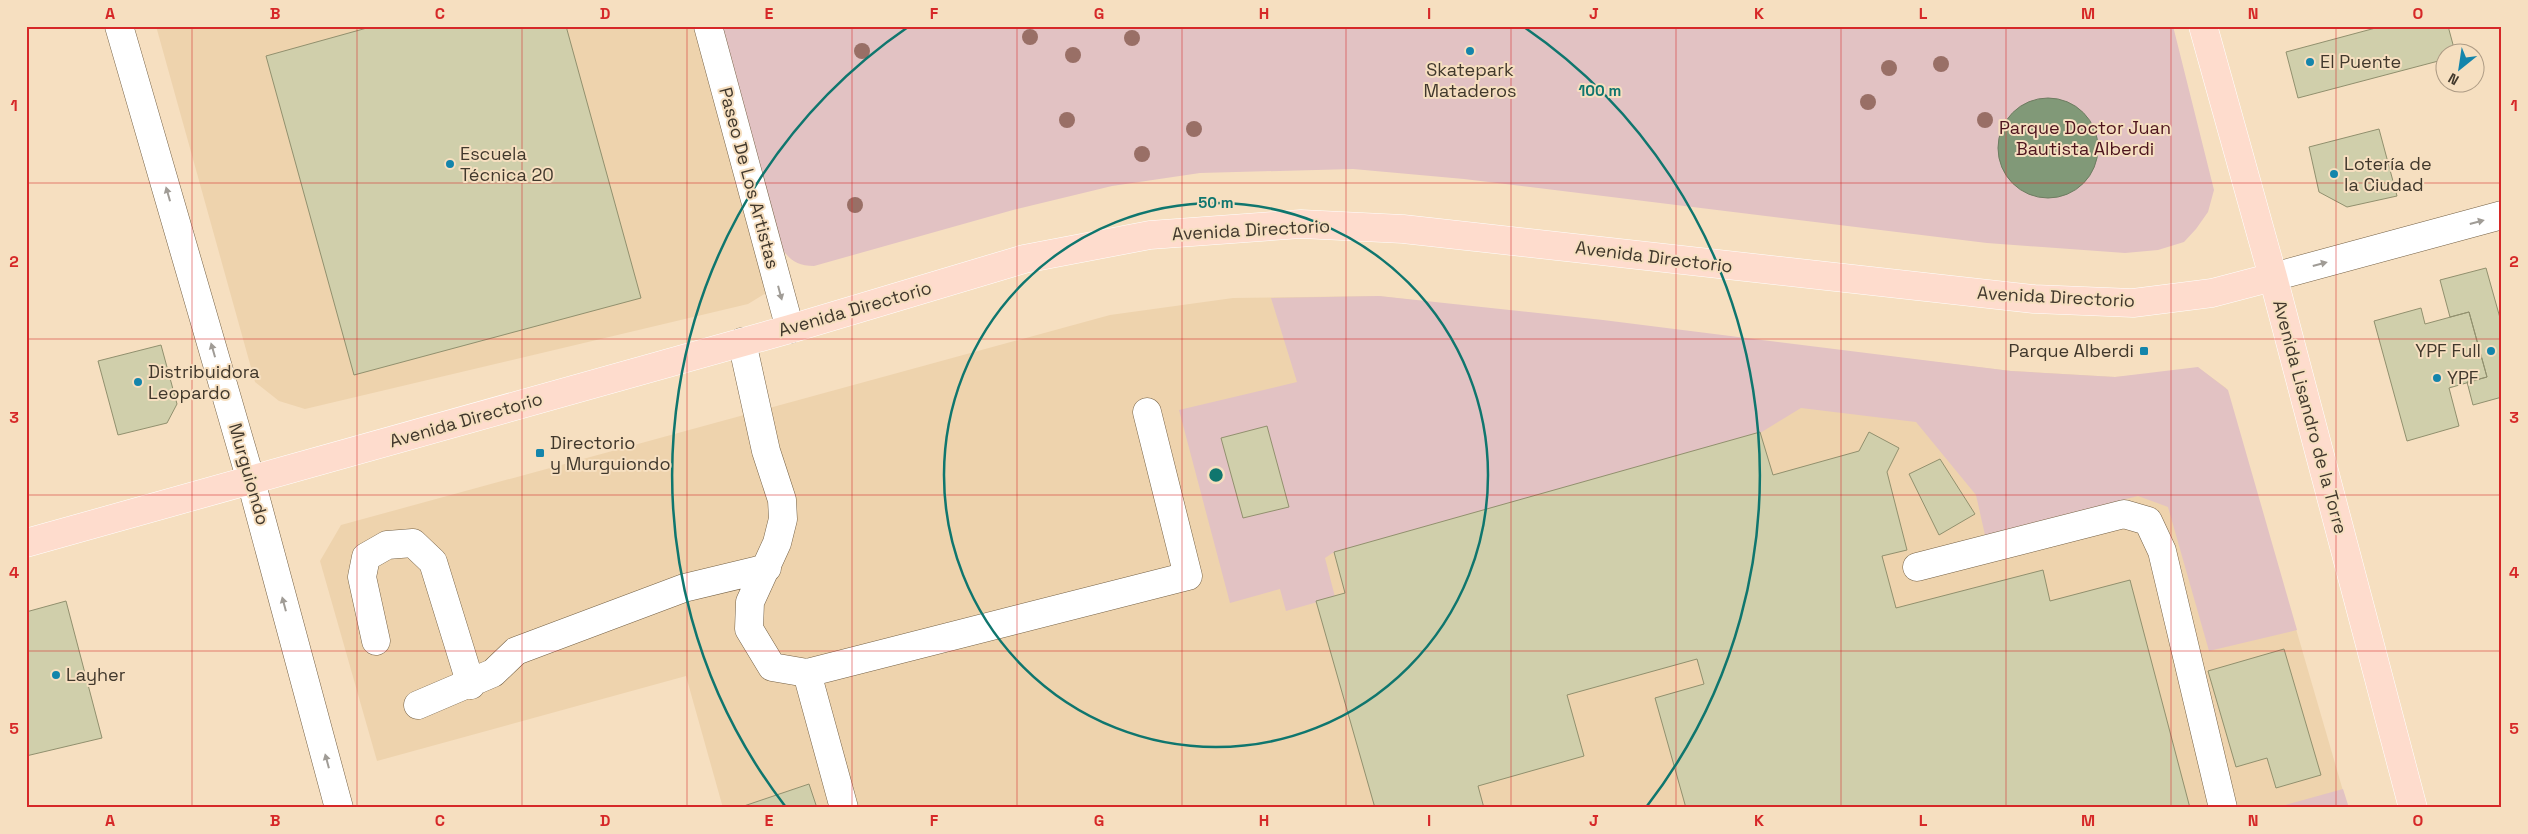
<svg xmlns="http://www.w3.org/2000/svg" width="2528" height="834" font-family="'Space Grotesk',sans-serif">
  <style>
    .built { fill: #eed3ad }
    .green { fill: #e2c2c3 }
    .water { fill: #819978; stroke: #6e7c61 }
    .building { fill: #d0cfab; stroke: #91906e }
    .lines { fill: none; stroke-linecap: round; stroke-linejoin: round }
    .minor-casing { stroke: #746044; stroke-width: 29 }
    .major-casing { stroke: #fff; stroke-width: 29 }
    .minor { stroke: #fff; stroke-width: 28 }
    .major { stroke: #fedccd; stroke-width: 28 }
    .tree { fill: #996f66 }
    .oneway { fill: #a09c96 }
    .grid { fill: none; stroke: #d62828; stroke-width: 1; stroke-opacity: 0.55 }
    .ring { fill: none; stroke: #0f766e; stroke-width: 2.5 }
    .poi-dot { fill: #1485ab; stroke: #f6dfc0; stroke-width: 2 }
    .labels { text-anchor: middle; stroke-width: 4; stroke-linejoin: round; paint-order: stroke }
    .poi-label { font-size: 18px; fill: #41382c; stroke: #f6dfc0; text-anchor: start }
    .park-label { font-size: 18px; fill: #4d141d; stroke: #f6dfc0 }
    .street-label { font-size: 18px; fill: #41382c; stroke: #f6dfc0 }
    .centre { fill: #0f766e; stroke: #f6dfc0; stroke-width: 2.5 }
    .ring-label { font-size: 15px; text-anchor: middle; font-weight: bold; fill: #0f766e; stroke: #f6dfc0; stroke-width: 4; stroke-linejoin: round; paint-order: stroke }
    .neatline { fill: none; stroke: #d62828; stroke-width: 2 }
    .grid-label { font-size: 16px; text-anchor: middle; font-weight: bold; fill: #d62828 }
  </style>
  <rect width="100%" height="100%" fill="#f6dfc0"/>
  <path class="built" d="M156 26H699L766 293 748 304 305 409 279 401 255 382Z
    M1379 296 2011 371 2115 377 2200 369 2226 388 2348 808H817L809 784 738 808H723L686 676 377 761 320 561 341 525 1110 315 1233 298Z"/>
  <path class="green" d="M721 26H2173L2214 190 2208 212 2196 229 2184 242 2158 250 2125 253 1987 243 1464 179 1353 169 1200 173 1112 186 1013 210 814 266C795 266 787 258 778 242Z
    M1379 296 1603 320 2011 371 2115 377 2198 367 2228 390 2297 630 2209 651 2168 507 2138 496 1985 535 1976 495 1916 422 1801 408 1739 446 1334 552 1325 558 1335 597 1286 611 1280 589 1230 603 1179 410 1297 382 1271 298Z
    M2343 789 2349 808H2274Z"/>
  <path class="water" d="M1998 148a50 50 0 1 1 100 0a50 50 0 1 1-100 0Z"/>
  <path class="building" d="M374 26H566L641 298 354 375 266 56Z
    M2383 26H2448L2455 52H2446V59L2298 98 2286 52Z
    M2379 129 2397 196 2347 207 2319 192 2309 147Z
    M2486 268 2502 325V397L2473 405 2467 382 2487 377 2469 312 2450 317 2440 280Z
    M2421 308 2425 324 2469 312 2487 377 2449 388 2459 426 2407 441 2374 321Z
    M161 345 177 404 167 423 118 435 98 361Z
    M1267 426 1289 507 1243 518 1221 438Z
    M1760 432 1773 475 1859 451 1869 432 1899 448 1887 472 1907 550 1882 556 1896 608 2043 570 2050 601 2130 580 2190 808H1705V806L1686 808 1655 698 1704 684 1697 659 1567 695 1584 756 1478 786 1484 808H1375L1316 601 1345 593 1334 552Z
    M1940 459 1975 514 1939 535 1909 474Z
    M66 601 102 738 26 756V612Z
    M2284 649 2321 775 2276 788 2267 758 2236 767 2208 671Z
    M809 784 817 808H738Z"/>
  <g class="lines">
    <defs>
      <path id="minor" d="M119 26 251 481 339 808
        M708 26 790 329
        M2273 277 2502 215
        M742 342 766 451 782 500 783 519 777 543 750 602 749 629 772 667 807 673 1188 576 1147 412
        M1917 567 2124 514 2148 521 2162 551 2223 808
        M376 641 362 577 366 557 387 545 413 543 433 562 471 685
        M807 673 844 808
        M418 705 493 673 516 651 684 588 767 568"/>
      <path id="major" d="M2203 26 2273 277 2413 808
        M26 543 790 329 1024 259 1150 235 1301 224 1403 229 2034 299 2133 303 2212 293 2273 277"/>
    </defs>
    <use href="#minor" class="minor-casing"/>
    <use href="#major" class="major-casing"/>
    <use href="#minor" class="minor"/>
    <use href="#major" class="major"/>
  </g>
  <g class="tree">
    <circle cx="1030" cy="37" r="8"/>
    <circle cx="1132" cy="38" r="8"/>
    <circle cx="862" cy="51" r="8"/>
    <circle cx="1073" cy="55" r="8"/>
    <circle cx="1941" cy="64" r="8"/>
    <circle cx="1889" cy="68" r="8"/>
    <circle cx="1868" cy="102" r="8"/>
    <circle cx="1067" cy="120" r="8"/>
    <circle cx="1985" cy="120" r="8"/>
    <circle cx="1194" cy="129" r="8"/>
    <circle cx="1142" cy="154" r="8"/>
    <circle cx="855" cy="205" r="8"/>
  </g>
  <defs><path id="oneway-solid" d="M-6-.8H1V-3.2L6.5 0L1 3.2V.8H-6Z" transform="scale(1.25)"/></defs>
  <g class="oneway">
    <use href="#oneway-solid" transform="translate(168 194) rotate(-106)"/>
    <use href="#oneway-solid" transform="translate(2477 222) rotate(-15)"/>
    <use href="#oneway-solid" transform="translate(2320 264) rotate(-15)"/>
    <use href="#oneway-solid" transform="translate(780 293) rotate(75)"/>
    <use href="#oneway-solid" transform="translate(213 350) rotate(-106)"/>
    <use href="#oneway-solid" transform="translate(284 604) rotate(-105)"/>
    <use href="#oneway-solid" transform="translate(327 761) rotate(-105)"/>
  </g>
  <path class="grid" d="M192 26V808M357 26V808M522 26V808M687 26V808M852 26V808M1017 26V808M1182 26V808M1346 26V808M1511 26V808M1676 26V808M1841 26V808M2006 26V808M2171 26V808M2336 26V808M26 183H2502M26 339H2502M26 495H2502M26 651H2502"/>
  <g class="ring">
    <circle cx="1216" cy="475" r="272"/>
    <path d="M785 806A543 543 0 0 1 908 27M1524 27A543 543 0 0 1 1647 806"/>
  </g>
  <g class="poi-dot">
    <circle cx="1470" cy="51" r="5"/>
    <circle cx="2310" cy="62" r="5"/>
    <circle cx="450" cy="164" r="5"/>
    <circle cx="2334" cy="174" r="5"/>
    <rect x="2139" y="346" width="10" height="10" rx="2.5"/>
    <circle cx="2491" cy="351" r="5"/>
    <circle cx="2437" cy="378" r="5"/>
    <circle cx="138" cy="382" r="5"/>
    <rect x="535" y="448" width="10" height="10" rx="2.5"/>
    <circle cx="56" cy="675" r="5"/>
  </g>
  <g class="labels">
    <g class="poi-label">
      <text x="2320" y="68">El Puente</text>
      <text x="1470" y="76" text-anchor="middle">Skatepark<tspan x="1470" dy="21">Mataderos</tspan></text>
      <text x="460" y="160">Escuela<tspan x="460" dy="21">Técnica 20</tspan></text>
      <text x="2344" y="170">Lotería de<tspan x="2344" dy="21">la Ciudad</tspan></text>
      <text x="2134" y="357" text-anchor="end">Parque Alberdi</text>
      <text x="2481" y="357" text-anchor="end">YPF Full</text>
      <text x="148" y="378">Distribuidora<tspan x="148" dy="21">Leopardo</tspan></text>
      <text x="2447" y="384">YPF</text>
      <text x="550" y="449">Directorio<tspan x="550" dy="21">y Murguiondo</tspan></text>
      <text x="66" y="681">Layher</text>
    </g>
    <g class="park-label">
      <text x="2085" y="134">Parque Doctor Juan<tspan x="2085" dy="21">Bautista Alberdi</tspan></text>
    </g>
    <g class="street-label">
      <text transform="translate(749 178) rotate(75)" y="6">Paseo De Los Artistas</text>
      <text transform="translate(1251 230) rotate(-3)" y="6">Avenida Directorio</text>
      <text transform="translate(1654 257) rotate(7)" y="6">Avenida Directorio</text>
      <text transform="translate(2056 297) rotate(3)" y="6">Avenida Directorio</text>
      <text transform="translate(855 309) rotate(-16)" y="6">Avenida Directorio</text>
      <text transform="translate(2310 417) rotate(75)" y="6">Avenida Lisandro de la Torre</text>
      <text transform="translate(466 420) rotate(-16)" y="6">Avenida Directorio</text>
      <text transform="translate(249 474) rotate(74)" y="6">Murguiondo</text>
    </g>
  </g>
  <circle cx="1216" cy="475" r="8" class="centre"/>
  <g class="ring-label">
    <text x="1600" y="96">100 m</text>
    <text x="1216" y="208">50 m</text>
  </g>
  <rect width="2528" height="834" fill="none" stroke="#f6dfc0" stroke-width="55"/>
  <g transform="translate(2460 68) rotate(210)"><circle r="24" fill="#f6dfc0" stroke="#ae9c85"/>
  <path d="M0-4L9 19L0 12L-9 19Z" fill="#1485ab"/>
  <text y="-8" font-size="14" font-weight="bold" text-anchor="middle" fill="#41382c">N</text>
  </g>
  <rect x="28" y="28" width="2472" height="778" class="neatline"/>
  <g class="grid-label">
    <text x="110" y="19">A</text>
    <text x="275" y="19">B</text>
    <text x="440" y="19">C</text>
    <text x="605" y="19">D</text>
    <text x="769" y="19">E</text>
    <text x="934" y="19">F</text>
    <text x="1099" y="19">G</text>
    <text x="1264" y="19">H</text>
    <text x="1429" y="19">I</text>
    <text x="1594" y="19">J</text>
    <text x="1759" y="19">K</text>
    <text x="1923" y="19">L</text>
    <text x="2088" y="19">M</text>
    <text x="2253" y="19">N</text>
    <text x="2418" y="19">O</text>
    <text x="14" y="111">1</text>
    <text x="2514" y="111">1</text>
    <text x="14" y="267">2</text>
    <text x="2514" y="267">2</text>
    <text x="14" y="423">3</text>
    <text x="2514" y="423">3</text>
    <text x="14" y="578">4</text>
    <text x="2514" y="578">4</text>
    <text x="14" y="734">5</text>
    <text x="2514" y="734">5</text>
    <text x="110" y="826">A</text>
    <text x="275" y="826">B</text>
    <text x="440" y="826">C</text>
    <text x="605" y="826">D</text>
    <text x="769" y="826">E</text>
    <text x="934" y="826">F</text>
    <text x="1099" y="826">G</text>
    <text x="1264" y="826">H</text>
    <text x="1429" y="826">I</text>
    <text x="1594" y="826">J</text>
    <text x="1759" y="826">K</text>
    <text x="1923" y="826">L</text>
    <text x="2088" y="826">M</text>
    <text x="2253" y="826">N</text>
    <text x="2418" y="826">O</text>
  </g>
</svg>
